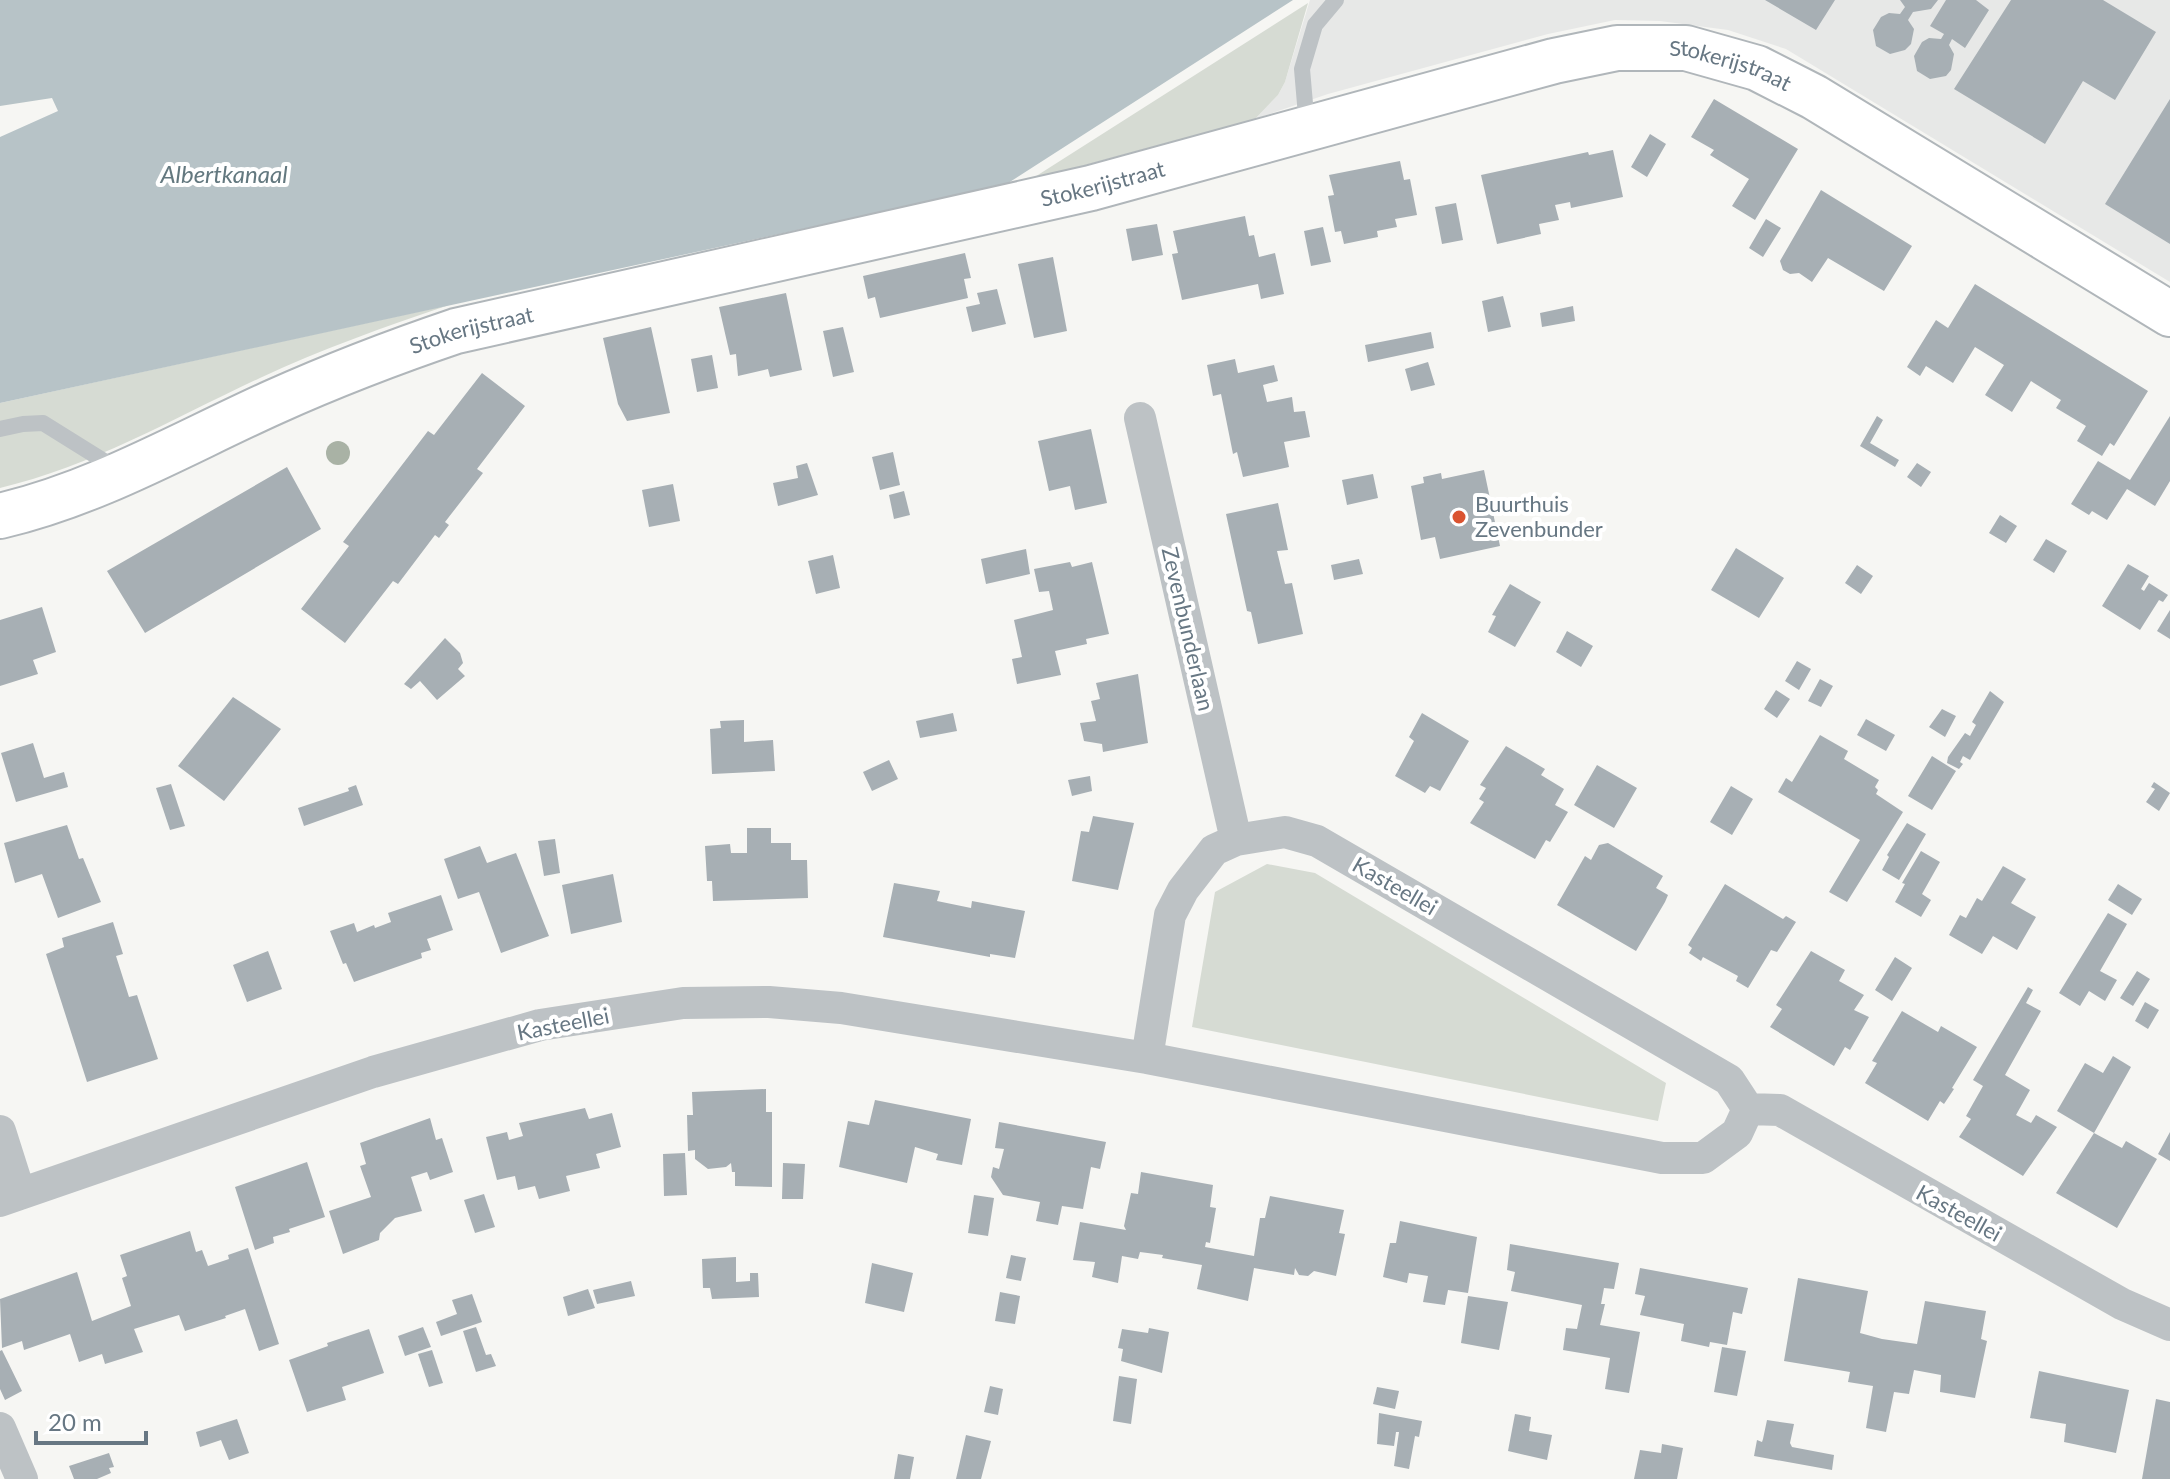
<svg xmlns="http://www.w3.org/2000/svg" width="2170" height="1479" font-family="Lato,sans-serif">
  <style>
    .built { fill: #e7e8e7 }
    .green { fill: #d6dbd3 }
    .water { fill: #b7c3c7 }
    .building { fill: #a7afb4 }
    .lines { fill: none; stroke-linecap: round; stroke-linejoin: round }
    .secondary-casing { stroke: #b0b6ba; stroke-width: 48 }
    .lane { stroke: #bdc2c5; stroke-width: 16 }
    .street { stroke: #bdc2c5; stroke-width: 32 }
    .secondary { stroke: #fff; stroke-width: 44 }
    .tree { fill: #a9b2a5 }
    .poi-dot { fill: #da5330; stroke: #fff; stroke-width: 3 }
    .labels { text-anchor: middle; stroke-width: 8; stroke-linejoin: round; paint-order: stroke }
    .street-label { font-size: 22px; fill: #677783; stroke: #fff }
    .poi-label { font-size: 22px; fill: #677783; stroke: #fff; text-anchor: start }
    .water-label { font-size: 24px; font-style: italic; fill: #63787f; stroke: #fff }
  </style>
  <rect width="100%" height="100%" fill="#f6f6f3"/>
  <path class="built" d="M1310 0H2170V282L1786 49 1728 30 1660 21 1615 20 1548 34 1328 94 1255 119 1278 95 1285 82Z"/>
  <path class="green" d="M1308 3 1285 82 1278 95 1255 119 1030 180Z
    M449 305C385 327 321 349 260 378 174 418 93 466 0 488V403Z
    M1267 864 1315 873 1666 1083 1658 1121 1192 1027 1215 892Z"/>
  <path class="water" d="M0 0H1293L1005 185 0 403V137L58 111 52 98 0 106Z"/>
  <path class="building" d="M1765 0H1835L1816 30Z
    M1900 0H1938L1931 9 1913 12 1908 20 1914 29 1911 44 1905 50 1890 54 1876 46 1873 30 1881 17 1889 13 1900 14 1905 7Z
    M1946 0H1976L1989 10 1965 48 1952 39 1949 45 1954 54 1951 70 1946 76 1930 79 1917 71 1914 56 1922 42 1929 38 1941 39 1944 34 1930 26Z
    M2011 0H2103L2156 32 2115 100 2083 81 2045 144 1954 89Z
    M1714 99 1798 149 1755 220 1732 206 1749 179 1710 155 1714 150 1691 137Z
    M2170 99V244L2105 204Z
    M1650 134 1666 144 1647 177 1631 167Z
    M1613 150 1623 197 1571 208 1570 202 1555 205 1559 220 1539 224 1541 234 1497 244 1481 175 1588 152 1589 155Z
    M1400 161 1404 180 1410 179 1417 215 1395 219 1397 227 1377 231 1378 237 1344 244 1341 231 1335 232 1328 196 1334 195 1329 175Z
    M1821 190 1912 246 1884 291 1828 258 1812 282 1799 273 1790 274 1783 270 1780 261Z
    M1456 203 1463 240 1442 244 1435 207Z
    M1245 216 1249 236 1254 235 1259 257 1275 253 1284 294 1261 299 1258 284 1182 300 1172 254 1178 253 1173 231Z
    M1766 219 1781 228 1763 257 1749 248Z
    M1157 224 1163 255 1132 261 1126 229Z
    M1323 227 1331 262 1311 266 1304 231Z
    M965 253 971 278 964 279 968 298 880 318 875 297 868 299 863 276Z
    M1053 257 1067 331 1034 338 1018 264Z
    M1975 284 2148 391 2114 446 2110 443 2102 456 2077 441 2086 426 2056 408 2061 400 2031 381 2012 412 1985 395 2004 365 1975 347 1953 383 1926 366 1920 376 1907 367 1936 320 1948 328Z
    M997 289 1006 324 972 332 966 307 980 304 977 293Z
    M786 293 802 370 770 377 768 369 738 376 736 354 730 355 719 307Z
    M1503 296 1511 327 1488 332 1482 301Z
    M1573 306 1575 321 1542 327 1540 313Z
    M651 327 670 413 627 421 618 404 603 338Z
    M843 327 854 372 833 377 823 331Z
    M1431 332 1434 348 1368 362 1365 345Z
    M712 355 718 388 697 392 691 359Z
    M1235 359 1238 373 1274 365 1278 381 1263 385 1267 402 1292 397 1294 412 1305 411 1310 437 1284 442 1289 467 1243 477 1237 452 1233 454 1221 394 1213 396 1207 365Z
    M1428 362 1435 385 1411 391 1405 369Z
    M482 373 525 406 477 469 483 473 445 522 449 525 439 538 435 535 398 584 393 581 345 643 301 609 349 546 343 542 428 431 434 435Z
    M1877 416 1883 420 1870 443 1899 460 1895 467 1860 446Z
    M2170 416V481L2155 506 2127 489 2107 520 2092 511 2089 515 2071 504 2098 461 2130 480Z
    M1091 429 1107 503 1075 510 1070 486 1049 491 1038 441Z
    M893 452 900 485 880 490 872 457Z
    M807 463 818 495 778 506 773 483 798 478 796 466Z
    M1917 463 1931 472 1921 487 1907 477Z
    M287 467 321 529 145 633 107 571Z
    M1484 470 1500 546 1440 559 1435 537 1421 540 1411 486 1424 483 1423 477 1441 473 1442 479Z
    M1373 474 1378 498 1347 505 1342 480Z
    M673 484 680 521 649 527 642 490Z
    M904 491 910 515 894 519 889 495Z
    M1278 503 1288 550 1277 551 1285 584 1292 583 1303 634 1258 644 1251 612 1247 611 1226 514Z
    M2000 515 2017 526 2006 543 1989 533Z
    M2046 539 2067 551 2054 573 2033 560Z
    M1736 548 1784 578 1759 618 1711 590Z
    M1026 549 1030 574 986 584 981 559Z
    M833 555 840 588 816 594 808 561Z
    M1359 559 1363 574 1334 580 1331 565Z
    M1070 562 1072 567 1092 562 1109 634 1086 639 1087 644 1055 651 1061 675 1017 684 1012 659 1022 657 1014 620 1053 610 1049 591 1039 592 1034 569Z
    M2128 564 2149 576 2141 589 2144 591 2149 583 2168 595 2163 602 2159 600 2140 630 2102 606Z
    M1857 565 1873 576 1861 594 1845 583Z
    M1510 584 1541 602 1515 647 1488 632 1496 616 1492 615Z
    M42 607 56 652 33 660 38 674 0 686V620Z
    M2170 610V639L2157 631Z
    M1567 631 1593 646 1581 667 1556 652Z
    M445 638 460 653 463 663 458 669 465 676 437 700 420 681 411 689 404 684Z
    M1797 661 1811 669 1799 690 1785 681Z
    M1138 674 1148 743 1103 752 1102 744 1084 741 1080 723 1096 721 1091 701 1100 699 1096 683Z
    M1820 679 1833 686 1821 707 1808 701Z
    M1776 690 1790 699 1777 718 1764 709Z
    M1990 691 2004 702 1970 760 1963 756 1960 762 1963 764 1959 769 1947 763 1948 757 1965 733 1970 736 1976 725 1972 722Z
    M233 697 281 729 224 801 178 766Z
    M1942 709 1956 716 1945 737 1929 727Z
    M953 713 957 731 920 738 916 721Z
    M1422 713 1469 741 1440 791 1430 786 1425 793 1395 776 1414 741 1409 737Z
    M1866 719 1895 735 1886 751 1857 735Z
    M744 720V742L773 740 775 771 712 774 710 729 721 728 720 721Z
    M1820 735 1848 751 1844 759 1879 780 1875 787 1878 790 1876 794 1903 812 1847 902 1829 892 1860 840 1778 792 1786 778 1792 782Z
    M33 743 44 778 64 772 68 787 16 802 1 753Z
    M1506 746 1545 769 1541 775 1564 789 1555 805 1568 812 1550 842 1546 840 1535 859 1470 823 1484 802 1479 799 1486 788 1480 785Z
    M1932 756 1956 771 1932 810 1908 796Z
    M889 760 898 779 872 791 863 772Z
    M1597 765 1637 788 1614 828 1574 805Z
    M1090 776 1092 791 1072 796 1068 780Z
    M2154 782 2170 793 2159 811 2146 802 2155 789 2151 787Z
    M171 784 185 826 170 830 156 788Z
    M356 785 363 805 304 826 298 808 349 791 348 788Z
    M1731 786 1753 799 1732 835 1710 822Z
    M1093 816 1134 823 1118 890 1072 881 1081 831 1089 832Z
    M1907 823 1926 834 1899 880 1882 870 1889 857 1887 855Z
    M67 825 79 859 83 858 101 902 58 918 42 874 15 883 4 843Z
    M747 828H771V843H791V860H807L808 898 713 901 712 881H707L705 846 730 844 731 853H747Z
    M555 839 560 873 544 876 538 841Z
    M1608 843 1663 876 1656 888 1668 895 1665 902 1636 951 1557 905 1585 856 1591 860 1599 845Z
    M480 846 487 863 516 853 549 936 501 953 479 892 458 899 444 859Z
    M1921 851 1940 862 1922 894 1931 900 1921 917 1895 902 1905 884 1902 883Z
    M2003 866 2026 879 2011 903 2036 917 2017 950 1993 936 1982 954 1949 935 1960 915 1966 918 1977 898 1982 901Z
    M613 874 622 922 571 934 562 885Z
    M894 883 940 891 937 901 971 908 972 901 1025 911 1015 958 990 954V957L883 937Z
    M1725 884 1783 919 1786 916 1796 922 1777 952 1771 950 1748 988 1736 981 1738 976 1703 957 1701 961 1689 953 1692 948 1688 945Z
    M2118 884 2142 899 2132 915 2108 900Z
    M441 895 453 930 427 939 431 950 421 953 422 958 354 982 346 963 343 964 330 931 354 923 357 932 374 925 375 928 391 922 388 913Z
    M2108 913 2127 924 2100 971 2117 980 2105 1001 2089 991 2080 1006 2059 993Z
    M113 922 123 954 116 956 129 997 137 995 158 1059 87 1082 46 954 64 947 62 938Z
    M268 951 282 989 247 1002 233 965Z
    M1811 951 1845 970 1839 981 1864 995 1854 1010 1869 1017 1850 1050 1845 1047 1834 1066 1770 1027 1782 1009 1776 1005Z
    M1895 957 1912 968 1892 1001 1875 990Z
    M2137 971 2150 979 2133 1006 2120 998Z
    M2028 987 2033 990 2026 1003 2041 1011 2005 1075 2030 1090 2016 1115 2031 1123 2036 1115 2057 1127 2023 1176 1959 1137 1971 1119 1966 1116 1983 1086 1973 1080Z
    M2145 1002 2159 1010 2148 1029 2135 1021Z
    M1902 1011 1938 1032 1941 1026 1977 1047 1952 1088 1954 1089 1944 1104 1940 1101 1928 1121 1865 1083 1877 1063 1872 1061Z
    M2113 1056 2131 1067 2094 1133 2057 1111 2085 1063 2103 1073Z
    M766 1089V1112H772V1187L735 1186V1172H732L731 1163 726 1167 708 1169 695 1159V1150L688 1151 687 1115H693L692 1092Z
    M875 1100 971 1119 962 1165 936 1160 938 1154 915 1147 907 1183 839 1167 848 1121 869 1125Z
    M585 1108 589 1119 612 1113 621 1147 596 1154 600 1168 566 1176 570 1191 539 1199 535 1186 518 1190 515 1176 497 1180 486 1137 507 1132 509 1140 523 1136 519 1123Z
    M430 1118 436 1140 442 1138 453 1172 430 1180 427 1172 411 1177 422 1211 395 1218 380 1233 379 1240 343 1254 329 1211 371 1197 360 1166 366 1164 360 1143Z
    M999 1122 1106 1142 1100 1169 1091 1167 1083 1209 1062 1206 1058 1225 1036 1221 1040 1202 1003 1195 991 1177 993 1167 999 1169 1004 1149 995 1148Z
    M2170 1132V1161L2158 1154Z
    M2094 1133 2122 1148 2126 1141 2157 1159 2117 1228 2056 1193Z
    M685 1153 687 1195 664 1196 663 1154Z
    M307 1162 325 1217 289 1229 290 1232 273 1237 274 1243 255 1250 235 1187Z
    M783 1163 805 1164 803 1199H782Z
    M1141 1172 1213 1185 1210 1207 1216 1208 1210 1243 1206 1242 1205 1247 1254 1256 1260 1218H1265L1270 1196 1344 1210 1339 1233 1345 1234 1336 1276 1314 1271 1308 1276 1299 1275 1295 1268 1294 1275 1254 1268 1248 1301 1197 1289 1202 1265 1162 1258 1163 1255 1140 1252 1138 1259 1122 1256 1118 1283 1092 1277 1095 1262 1073 1260 1080 1222 1126 1230 1124 1226 1131 1193 1138 1194Z
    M484 1194 495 1227 475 1233 464 1200Z
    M974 1195 994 1198 988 1236 968 1233Z
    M1400 1221 1477 1237 1468 1293 1448 1290 1445 1305 1423 1302 1428 1276 1409 1273 1407 1283 1383 1277 1390 1243H1396Z
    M190 1231 196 1252 202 1250 208 1266 229 1259 228 1255 248 1248 279 1344 259 1351 245 1309 225 1316 226 1318 185 1331 179 1315 134 1329 143 1352 105 1364 102 1354 79 1362 70 1334 24 1350 22 1341 2 1348 0 1299 77 1272 92 1321 131 1306 122 1278 127 1276 120 1255Z
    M1510 1244 1619 1263 1614 1289 1604 1288 1601 1304H1605L1600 1325 1640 1332 1629 1393 1605 1389 1610 1358 1563 1350 1566 1328 1577 1329 1582 1305 1511 1291 1515 1272 1507 1270Z
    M1011 1255 1026 1258 1021 1281 1006 1278Z
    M736 1257V1282L750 1281V1273H758L759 1297 712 1299 710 1288H703L702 1259Z
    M872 1263 913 1273 904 1312 865 1303Z
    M1640 1268 1748 1288 1742 1314 1733 1312 1727 1345 1710 1342 1709 1347 1681 1341 1684 1324 1640 1315 1645 1296 1635 1294Z
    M1798 1278 1868 1291 1860 1333 1882 1339 1917 1344 1925 1301 1986 1311 1981 1339 1987 1341 1975 1398 1940 1392 1941 1375 1914 1370 1909 1394 1894 1392 1886 1432 1866 1428 1873 1386 1848 1382 1850 1372 1784 1361Z
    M631 1281 635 1296 597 1304 593 1290Z
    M588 1289 595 1308 568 1316 563 1297Z
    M1000 1292 1020 1296 1015 1324 995 1321Z
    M472 1294 482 1322 441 1336 436 1322 457 1314 452 1300Z
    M1468 1296 1508 1302 1499 1350 1461 1343Z
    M423 1327 431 1347 405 1356 398 1336Z
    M476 1327 486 1355 491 1354 496 1366 476 1372 463 1331Z
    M1149 1328 1169 1332 1162 1373 1121 1361 1123 1349 1118 1348 1122 1329 1148 1333Z
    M369 1329 384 1373 342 1387 346 1400 307 1412 289 1360 328 1346 327 1343Z
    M1722 1347 1746 1351 1737 1396 1714 1392Z
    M2 1350 22 1391 5 1400 0 1389V1351Z
    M432 1350 443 1383 429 1387 418 1354Z
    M2039 1371 2129 1390 2116 1453 2064 1442 2066 1424 2030 1418Z
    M1119 1376 1137 1379 1131 1424 1113 1421Z
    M990 1386 1003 1389 998 1415 984 1412Z
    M1377 1387 1399 1391 1395 1409 1373 1404Z
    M2156 1399 2170 1402V1479H2142Z
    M1379 1413 1422 1421 1419 1437 1415 1436 1409 1469 1394 1466 1399 1432H1396L1394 1446 1377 1444Z
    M1515 1414 1531 1417 1529 1431 1552 1435 1547 1460 1508 1451Z
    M237 1419 249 1453 229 1460 221 1440 200 1447 196 1432Z
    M1767 1420 1794 1424 1790 1443 1792 1447 1834 1455 1832 1470 1754 1456 1757 1440 1762 1442 1763 1439Z
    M966 1435 991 1441 981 1479H956Z
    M1662 1444 1683 1448 1677 1479H1634L1640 1450 1661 1453Z
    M109 1453 114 1467 109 1468 111 1473 97 1479H74L69 1466Z
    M898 1454 914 1457 910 1479H894Z"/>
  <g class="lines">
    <defs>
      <g id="secondary">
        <path id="s1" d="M0 516C98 493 183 443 274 402 334 375 394 352 456 331L1091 188 1554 61 1617 48H1686L1757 68 1814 97 2170 314"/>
      </g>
    </defs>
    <use href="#secondary" class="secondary-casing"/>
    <path class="lane" d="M1307 127 1302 69 1315 25 1336 0
      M0 429 23 424 43 423 120 471"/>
    <path class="street" d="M1140 418 1236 840
      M1147 1058 1170 915 1183 890 1214 850 1236 840 1285 832 1317 841 1729 1080 1748 1109
      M1748 1109 1780 1110 2122 1304 2170 1325
      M0 1131 20 1194
      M0 1201 373 1072 540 1025 683 1003 769 1002 841 1008 1147 1058 1662 1158H1703L1737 1133 1748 1109
      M0 1428 22 1479"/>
    <use href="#secondary" class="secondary"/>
  </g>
  <circle class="tree" cx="338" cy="453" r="12"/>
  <circle class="poi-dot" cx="1459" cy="517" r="8"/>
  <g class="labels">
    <g class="street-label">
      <text dy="8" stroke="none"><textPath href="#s1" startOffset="1804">Stokerijstraat</textPath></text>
      <text dy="8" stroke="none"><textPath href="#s1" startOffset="1156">Stokerijstraat</textPath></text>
      <text dy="8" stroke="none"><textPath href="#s1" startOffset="508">Stokerijstraat</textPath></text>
      <text transform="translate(1188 629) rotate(77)" y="8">Zevenbunderlaan</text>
      <text transform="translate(1395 886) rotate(30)" y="8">Kasteellei</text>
      <text transform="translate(563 1024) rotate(-11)" y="8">Kasteellei</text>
      <text transform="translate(1959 1213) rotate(29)" y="8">Kasteellei</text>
    </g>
    <g class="poi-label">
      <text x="1475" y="512">Buurthuis<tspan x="1475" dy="25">Zevenbunder</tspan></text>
    </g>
    <g class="water-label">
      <text x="224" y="183">Albertkanaal</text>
    </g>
  </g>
  <path d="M36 1431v12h110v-12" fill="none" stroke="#677783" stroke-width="4"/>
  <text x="48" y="1431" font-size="24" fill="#677783" stroke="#ffffff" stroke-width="6" paint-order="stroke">20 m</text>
</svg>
